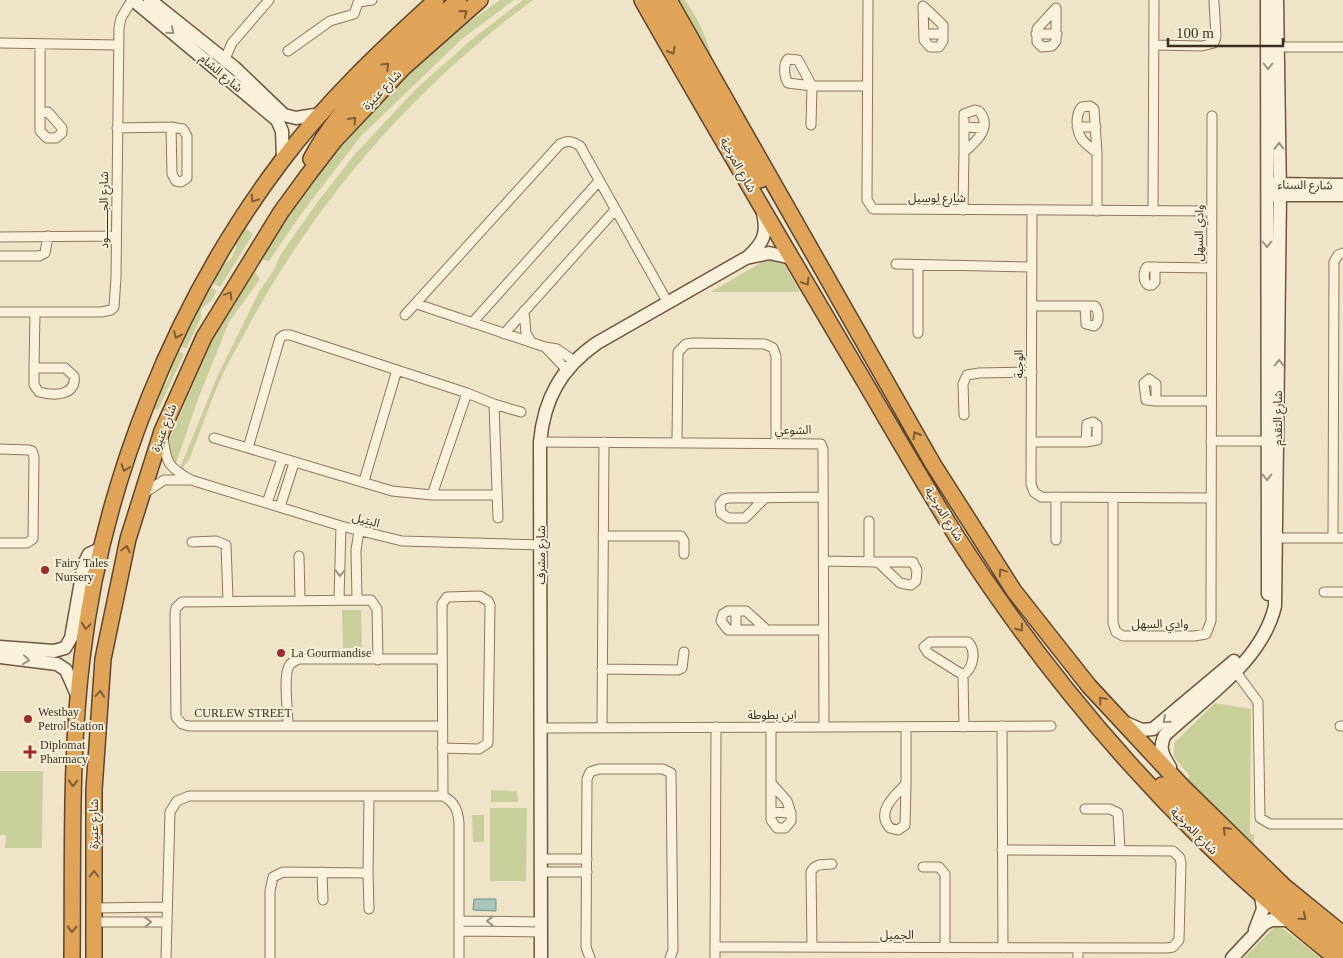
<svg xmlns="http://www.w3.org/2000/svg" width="1343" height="958" font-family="'Times New Roman','Noto Sans Arabic',serif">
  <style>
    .green { fill: #c9cf9b }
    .water { fill: #a9c4bc; stroke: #6f938a }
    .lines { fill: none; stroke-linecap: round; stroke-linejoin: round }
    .street-casing { stroke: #8d765c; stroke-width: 11 }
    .secondary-casing { stroke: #6f573f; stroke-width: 15 }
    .highway-casing { stroke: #5b4430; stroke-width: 18 }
    .street { stroke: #faf1dc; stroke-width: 9 }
    .secondary { stroke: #faf1dc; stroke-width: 12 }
    .highway { stroke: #e0a458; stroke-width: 15 }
    .oneway { stroke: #7e5d36 }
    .oneway2 { stroke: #9c907e }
    .poi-dot { fill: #9e2a2b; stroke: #f7eed8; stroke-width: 2 }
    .labels { text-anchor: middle; stroke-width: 4; stroke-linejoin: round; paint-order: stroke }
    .street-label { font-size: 12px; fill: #3d2e20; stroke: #f7eed8 }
    .poi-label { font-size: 12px; fill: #3d2e20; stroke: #f7eed8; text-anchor: start }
  </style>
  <rect width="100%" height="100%" fill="#f0e4c8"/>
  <path class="green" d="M500 0H514L462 39 361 136 302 213 269 261 263 260C268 238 291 211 305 193 348 136 402 71 459 29 472 19 487 10 500 0Z
    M523 0H533C414 88 320 195 249 325 240 343 229 360 221 378 209 405 200 433 189 460L184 466 183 470H179L218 375 259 292 274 270 281 254 319 200 355 154 416 89 471 40Z
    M675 0H685C698 19 709 41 713 63Z
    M244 227 253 234 220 287 211 282 218 269 231 259 236 248V241Z
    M778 258 784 264 800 292H711L767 259Z
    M255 272 260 279 229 322 198 399 175 466 167 447 169 441 220 322Z
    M208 286 217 291 211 301 201 309V318L186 349 179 345Z
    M176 350 184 354 158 410 153 408 160 390 166 384 171 374 170 365Z
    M342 610H361L362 648H343Z
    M1215 703 1251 709 1250 834H1254V848L1186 779 1190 776 1174 757V743Z
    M0 771H43L42 848H5L6 835H0Z
    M491 790 517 791 518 802H491Z
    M490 808H527L526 881H490Z
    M472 815H484V842H473Z
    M1277 924 1321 958H1244Z"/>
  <path class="water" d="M474 899H496V911L473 910Z"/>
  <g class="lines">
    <defs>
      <path id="street" d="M868 0 867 200 873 209 1212 211
        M359 2 372 0
        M923 6 943 25V41L939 47H930L924 40Z
        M1056 8V41L1052 46 1042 47 1037 42V29Z
        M924 34H943
        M1036 34H1057
        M0 43 118 45
        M1154 45 1202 46 1214 43 1216 36 1214 2
        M1273 47H1343
        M288 51 330 21 354 14 359 0
        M225 59 232 43 269 0
        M788 59 798 60 812 86 788 83C784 77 783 64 788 59Z
        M1090 106 1094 109 1097 153C1084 142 1078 140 1077 122 1077 116 1078 111 1082 107Z
        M975 110 979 111C993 127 976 142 964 152V114Z
        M48 112 62 128V133L56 138H47L40 131V113Z
        M40 113V44
        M811 125 812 86H867
        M171 127 183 129 187 136V178L181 182 176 181 172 174Z
        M964 127 983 128
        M1077 127H1096
        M117 128 171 127
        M1097 153V211
        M963 210 964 152
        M1032 211 1031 484 1034 492 1041 497 1210 498
        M1153 211 1154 0
        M0 237 116 236
        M0 256H39L45 253 48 236
        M896 264 1032 267
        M1155 267V282L1152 285H1148C1143 282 1143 271 1147 267L1211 268
        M417 304 545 347 557 349 574 361
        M1032 306H1095C1099 311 1100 322 1094 326L1086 324 1085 306
        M524 311 526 333 532 343
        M0 312H101L111 310 114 307 116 278 119 28 121 18 132 0
        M405 315 560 144C568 140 572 141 580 146L668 303
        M472 323 599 181
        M918 333V265
        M504 334 615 210
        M545 347 566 369
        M34 368H65L74 376C77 396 54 396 39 392L34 385Z
        M34 368 35 312
        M1149 379 1156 384V401L1146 400 1144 383Z
        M1156 401H1211
        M494 404 521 412
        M964 415 963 384 967 375 979 373 1032 372
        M1093 422 1097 425V440L1086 442 1087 424Z
        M163 437C166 463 168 467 191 480L341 526 402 541 541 545
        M214 438 248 448
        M677 441 678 352 686 344 693 343 765 344 773 348 776 356V442
        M1211 441H1273
        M540 442 821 444 823 449 824 727
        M1031 442H1086
        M0 449 29 450 32 451 34 457 33 539 27 543H0
        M364 481 397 370
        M143 494 164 480H188
        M432 495 467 393
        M497 495H432L392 491 248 448 280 338 284 335H290L467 393 494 404 498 518
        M1056 497V540
        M765 498 745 518H728L721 513 720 504 724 499 729 498 823 497
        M1113 498V623L1116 632 1123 636H1194L1206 634 1211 621 1212 116
        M267 503 282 459
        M280 507 294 463
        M603 536H681L684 541V554
        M1270 538H1343
        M1333 538 1334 262 1338 255 1343 253
        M192 542 216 541 226 545 228 600
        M299 556 300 600
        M824 561 878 562
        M869 561V521
        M878 562H913L917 570 916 581 911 585 900 583Z
        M1324 592H1343
        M339 599 341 526
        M357 599 356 550 359 531
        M728 611H746L767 630H728L721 621 723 614Z
        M736 611V630
        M767 630H823
        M930 642H968C977 651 973 669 963 675L928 653 924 647Z
        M378 660 377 609 371 600 182 602 176 608 175 613 176 717 182 724 189 726H442
        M1233 668 1258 702 1260 818 1270 824H1343
        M602 669 678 670 682 668 684 652
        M963 675 964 727
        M288 725C288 712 283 676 289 666 291 662 295 661 299 659H442
        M1002 726 1003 948
        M1340 726H1343
        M906 727V784
        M542 728 1051 726
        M602 728 604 442
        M442 748 479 749 488 743 490 605 488 601 480 596 447 597 442 604 443 796
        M771 783 787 801 791 813V821L785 828H777L771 820Z
        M771 783V727
        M906 784 905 825 898 830 890 828C875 812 895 795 906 784Z
        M1085 809H1110L1118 813 1120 850
        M771 812 791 813
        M542 859H587
        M923 867H939L945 874V948
        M322 872 323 900
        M541 872H587
        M368 873 369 909
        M94 908 166 907
        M459 921 541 922
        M94 922H166
        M459 931 541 932
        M715 947 1167 948 1173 947 1179 940 1181 863 1180 858 1173 851 1002 850
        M812 947 811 872C815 863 823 865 832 864
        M166 958 170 812 177 801 189 796H443C455 802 458 811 459 823V958
        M270 958V891L273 877 283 872 368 873 369 797
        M590 958 586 947 587 779 590 772 599 769H663L671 773 673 950 670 958
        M715 958 716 727
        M1078 958V948"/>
      <path id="secondary" d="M133 0 277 120 282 131 283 159
        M150 0 235 68 284 115 296 118 321 114
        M1267 0 1268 594
        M1273 184 1343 185
        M1272 195H1343
        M748 257C763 243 768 234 763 213
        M0 647 54 651 65 648 71 638 84 564 89 554 100 549
        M0 657 57 664 66 670 78 697
        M1126 723 1142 730 1153 729 1234 661
        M1170 767C1163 756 1158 748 1165 735 1204 698 1262 662 1275 606L1280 195 1277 0
        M1255 930 1263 909 1261 896
        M541 958 540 442C544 399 561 368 597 343L746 258 769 253 792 258
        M1232 958 1264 924 1271 920H1289"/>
      <path id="highway" d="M642 0C707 115 774 228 841 342 880 407 917 473 957 537 1059 696 1188 841 1336 958
        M655 0 760 180
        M669 0 933 464 1014 591 1089 686 1182 786 1284 886 1343 934
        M311 159C341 101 409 41 459 0
        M1162 785 1270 888 1343 949
        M72 958C73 858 70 758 82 658 102 484 175 302 281 162 326 102 381 50 436 0
        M94 958V790L103 659 128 539 162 431 204 337 281 212 308 175 335 140 403 68 480 0"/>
    </defs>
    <use href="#street" class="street-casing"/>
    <use href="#secondary" class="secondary-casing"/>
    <use href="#highway" class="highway-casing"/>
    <use href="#street" class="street"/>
    <use href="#secondary" class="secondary"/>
    <use href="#highway" class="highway"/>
  </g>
  <defs><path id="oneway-chevron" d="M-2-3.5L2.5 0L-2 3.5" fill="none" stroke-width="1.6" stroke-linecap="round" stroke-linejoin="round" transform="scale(1.25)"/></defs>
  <g class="oneway">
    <use href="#oneway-chevron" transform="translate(464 13) rotate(-39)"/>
    <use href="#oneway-chevron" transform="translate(672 51) rotate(60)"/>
    <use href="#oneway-chevron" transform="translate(386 66) rotate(-44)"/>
    <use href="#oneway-chevron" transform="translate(353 120) rotate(-48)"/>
    <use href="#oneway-chevron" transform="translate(254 199) rotate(124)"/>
    <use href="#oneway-chevron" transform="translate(806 282) rotate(59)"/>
    <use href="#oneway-chevron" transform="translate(229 295) rotate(-59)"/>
    <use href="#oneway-chevron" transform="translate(177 335) rotate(114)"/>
    <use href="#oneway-chevron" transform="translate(916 435) rotate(-120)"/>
    <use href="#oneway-chevron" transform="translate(125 468) rotate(109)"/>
    <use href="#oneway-chevron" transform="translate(126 549) rotate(-77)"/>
    <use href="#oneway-chevron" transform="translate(1002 572) rotate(-124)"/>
    <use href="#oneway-chevron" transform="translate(86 626) rotate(98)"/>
    <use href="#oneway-chevron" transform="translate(1020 628) rotate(54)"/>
    <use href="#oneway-chevron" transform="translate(100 694) rotate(-85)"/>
    <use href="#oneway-chevron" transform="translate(1102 700) rotate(-132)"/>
    <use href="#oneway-chevron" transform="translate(73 783) rotate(91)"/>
    <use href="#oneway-chevron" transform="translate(1226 830) rotate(-135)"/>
    <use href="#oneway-chevron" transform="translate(94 874) rotate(-90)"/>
    <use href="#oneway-chevron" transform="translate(1303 917) rotate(40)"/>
    <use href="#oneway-chevron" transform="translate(72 929) rotate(91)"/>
  </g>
  <g class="oneway2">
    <use href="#oneway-chevron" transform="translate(171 31) rotate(40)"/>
    <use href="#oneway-chevron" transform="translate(1268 66) rotate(90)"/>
    <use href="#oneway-chevron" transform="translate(1279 146) rotate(-91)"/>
    <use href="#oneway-chevron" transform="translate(1267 244) rotate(90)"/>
    <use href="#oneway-chevron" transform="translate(1279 363) rotate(-90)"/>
    <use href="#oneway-chevron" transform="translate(1267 477) rotate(90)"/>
    <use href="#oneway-chevron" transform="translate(340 573) rotate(91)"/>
    <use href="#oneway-chevron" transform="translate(26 660) rotate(6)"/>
    <use href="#oneway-chevron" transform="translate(1166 720) rotate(139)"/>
    <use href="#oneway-chevron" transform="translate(490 921) rotate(180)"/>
    <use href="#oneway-chevron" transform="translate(148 922) rotate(-1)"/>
  </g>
  <g class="poi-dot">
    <circle cx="45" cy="570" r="5"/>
    <circle cx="281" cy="653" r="5"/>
    <circle cx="28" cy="719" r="5"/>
    <path d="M27.5 744.5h5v5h5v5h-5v5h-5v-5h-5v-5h5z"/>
  </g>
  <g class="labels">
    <g class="street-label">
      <text transform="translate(221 73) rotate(40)" y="4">شارع الشام</text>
      <text transform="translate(382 90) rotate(-46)" y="4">شارع عنيزة</text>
      <text transform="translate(738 165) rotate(61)" y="4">شارع المرخية</text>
      <text transform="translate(1305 185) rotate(1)" y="4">شارع السناء</text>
      <text x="937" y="202">شارع لوسيل</text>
      <text transform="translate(104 210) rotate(-90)" y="4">شارع الجــــــــود</text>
      <text transform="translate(1199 233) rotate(-89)" y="4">وادي السهل</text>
      <text transform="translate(1019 364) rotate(-90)" y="4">الوجبة</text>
      <text transform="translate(1278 418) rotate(-90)" y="4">شارع التقدم</text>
      <text transform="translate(164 428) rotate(-69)" y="4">شارع عنيزة</text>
      <text x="793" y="434">الشوعي</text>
      <text transform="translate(944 514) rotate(58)" y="4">شارع المرخية</text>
      <text transform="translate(366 520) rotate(15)" y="4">البتيل</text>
      <text transform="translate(541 555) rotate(-90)" y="4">شارع مشرف</text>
      <text x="1160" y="628">وادي السهل</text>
      <text x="243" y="717">CURLEW STREET</text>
      <text x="772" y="719">ابن بطوطة</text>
      <text transform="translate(94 824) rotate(-90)" y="4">شارع عنيزة</text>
      <text transform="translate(1194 831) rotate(45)" y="4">شارع المرخية</text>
      <text x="897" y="939">الجميل</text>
    </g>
    <g class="poi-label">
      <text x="55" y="567">Fairy Tales<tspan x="55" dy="14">Nursery</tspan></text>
      <text x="291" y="657">La Gourmandise</text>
      <text x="38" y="716">Westbay<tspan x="38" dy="14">Petrol Station</tspan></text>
      <text x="40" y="749">Diplomat<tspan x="40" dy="14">Pharmacy</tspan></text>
    </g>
  </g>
  <path d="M1168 38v8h115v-8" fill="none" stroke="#3d2e20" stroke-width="2.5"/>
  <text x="1176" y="38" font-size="15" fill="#3d2e20" stroke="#f7eed8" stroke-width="4" paint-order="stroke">100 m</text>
</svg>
